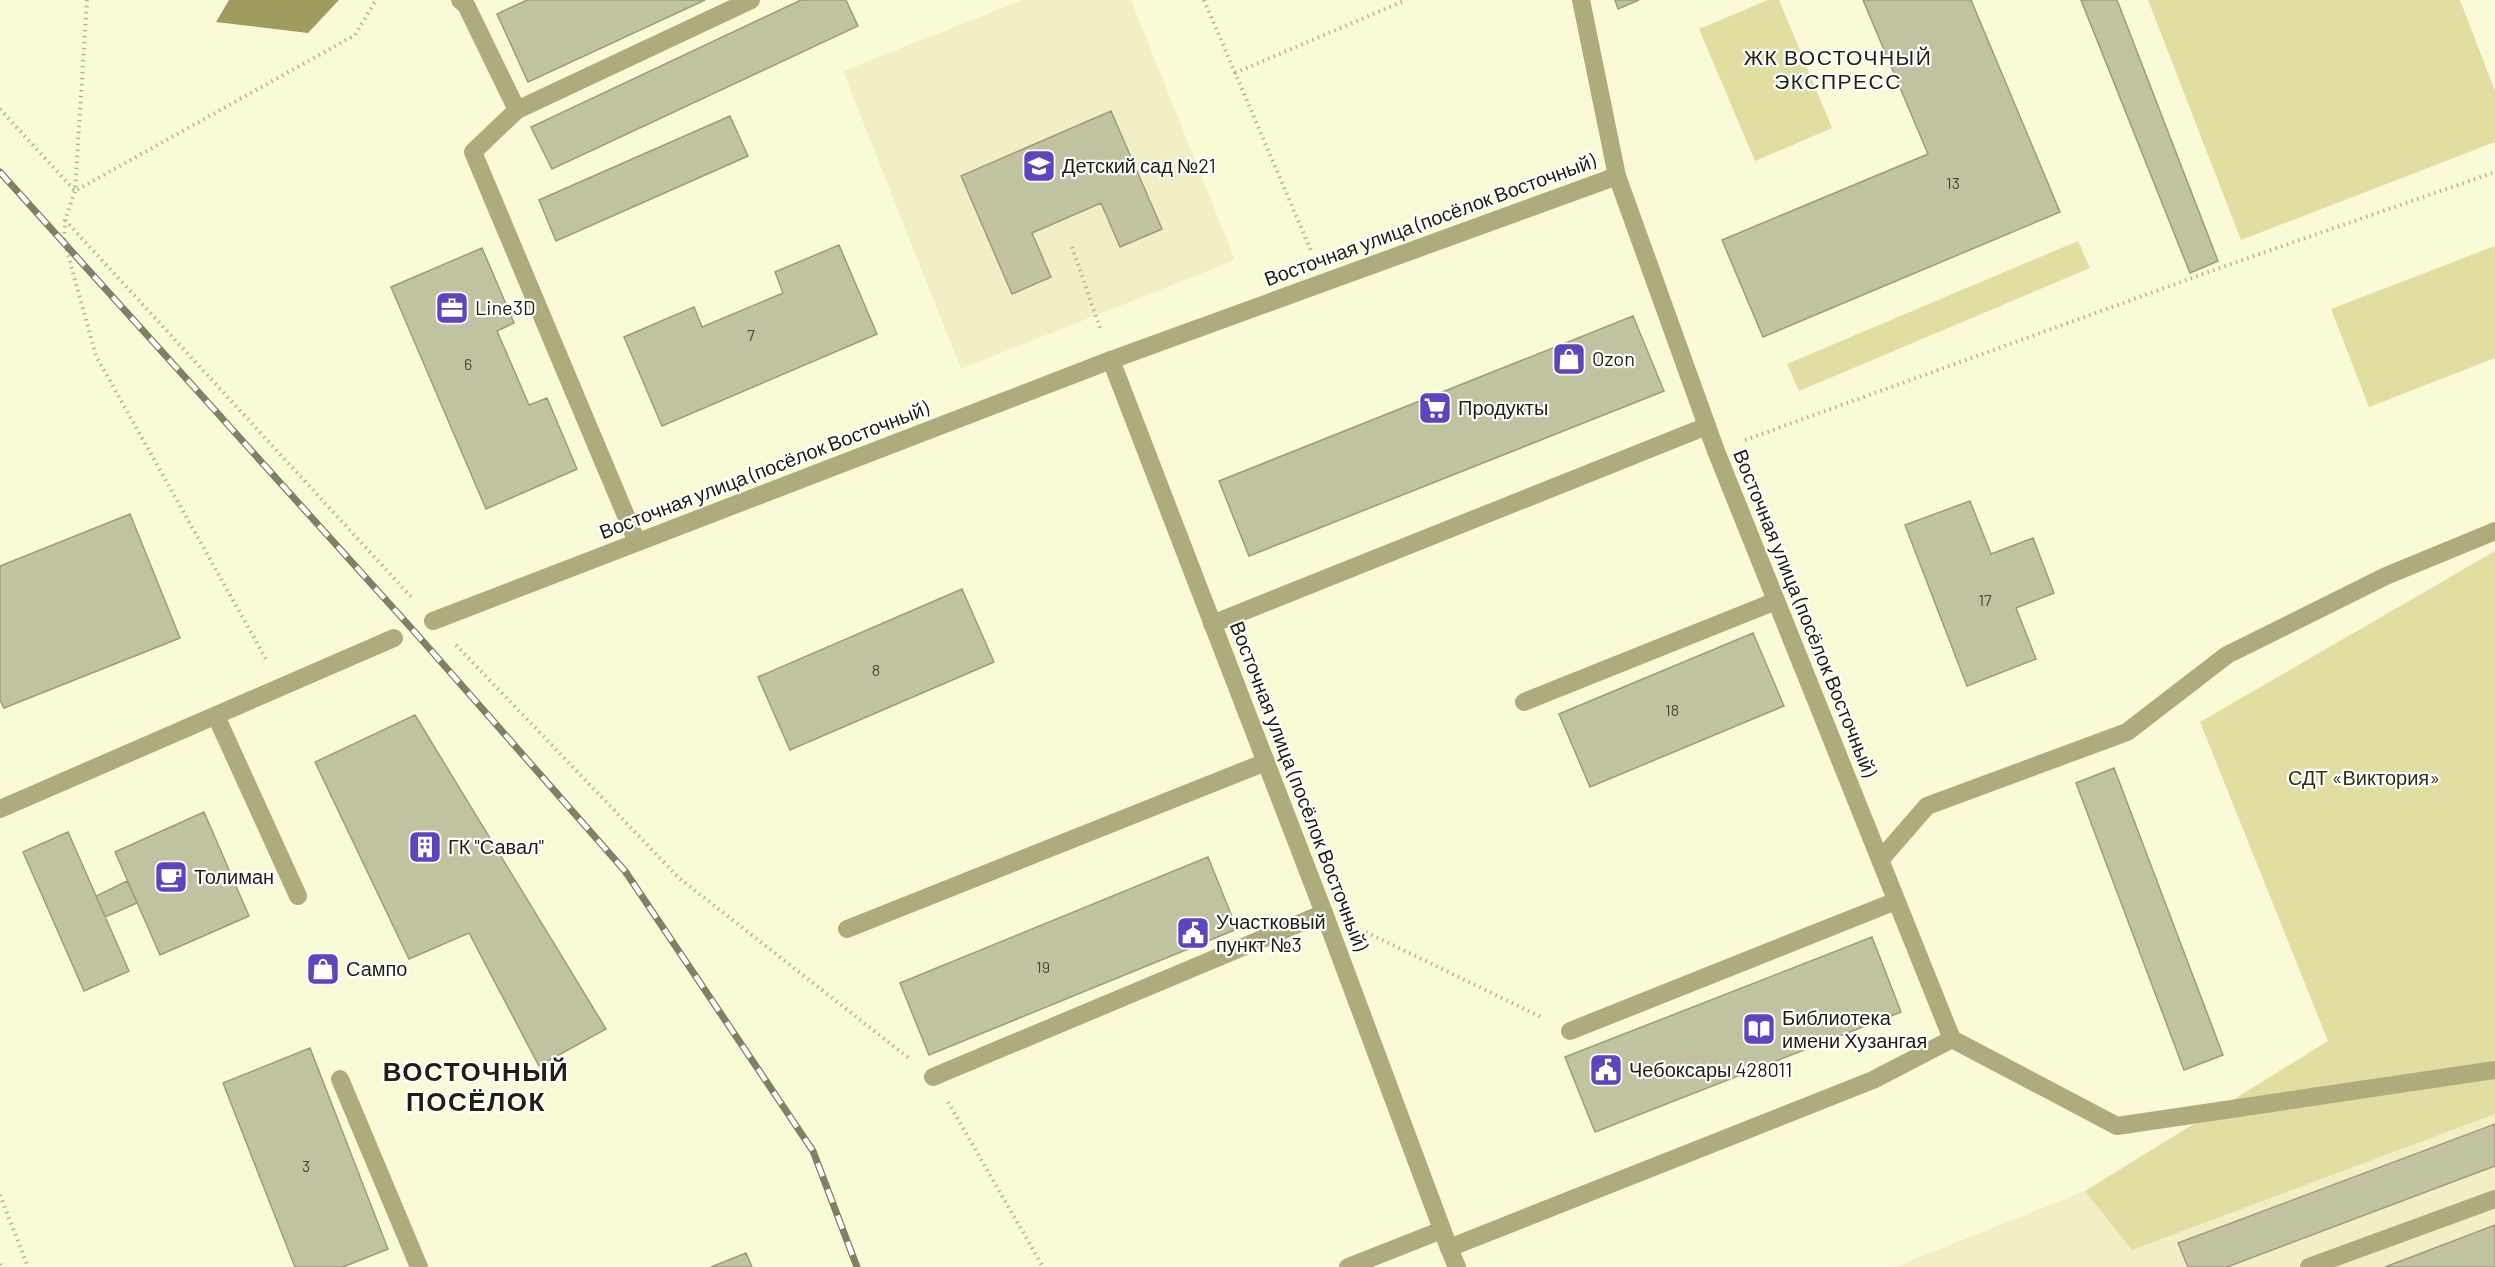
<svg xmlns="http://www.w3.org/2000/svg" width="2495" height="1267" font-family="Barlow,sans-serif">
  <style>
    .built { fill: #f1efc4 }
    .green { fill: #e0dea1 }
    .water { fill: #9f9c5f }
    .building { fill: #c3c2a0; stroke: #9d9c7b; stroke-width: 1.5 }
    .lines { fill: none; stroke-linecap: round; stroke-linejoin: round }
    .path { stroke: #b5b497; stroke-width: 4; stroke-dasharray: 1.5 4.5; stroke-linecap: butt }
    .lane { stroke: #aeac7d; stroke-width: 18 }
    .street { stroke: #aeac7d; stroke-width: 18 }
    .rail-casing { stroke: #808069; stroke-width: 7 }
    .rail { stroke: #fff; stroke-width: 4.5; stroke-dasharray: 14; stroke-linecap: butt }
    .labels { text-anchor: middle; stroke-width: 4.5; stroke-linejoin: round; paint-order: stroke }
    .number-label { font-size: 16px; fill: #484836 }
    .poi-label { font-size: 20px; fill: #1f1f12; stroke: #fff; text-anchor: start }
    .street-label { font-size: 20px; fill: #1f1f12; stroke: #fff }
    .park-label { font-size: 20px; fill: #312f13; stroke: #fff }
    .neighbourhood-label { font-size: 21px; letter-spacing: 1.5px; fill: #1f1f12; stroke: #fff }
    .district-label { font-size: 26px; font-weight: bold; letter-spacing: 1.5px; fill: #1f1f12; stroke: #fff }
  </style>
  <rect width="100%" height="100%" fill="#fbfad6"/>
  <path class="built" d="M1022 0H1131L1235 260 961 369 843 71Z
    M2495 1114V1267H1895L2085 1191 2132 1250Z"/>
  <path class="green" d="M1768 0H1779L1832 128 1755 161 1699 29Z
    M2148 0H2460L2495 91V142L2241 240Z
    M2078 241 2090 268 1799 391 1787 364Z
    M2495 246V358L2369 407 2331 309Z
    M2495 551V1114L2132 1250 2085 1191 2328 1041 2200 722Z"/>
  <path class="water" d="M229 0H339L308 33 216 22Z"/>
  <path class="building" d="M527 0H705L528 82 497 14Z
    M801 0H846L858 26 552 169 531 127Z
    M1615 0H1639L1618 9Z
    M1863 0H1971L2060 212 1763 337 1722 240 1928 154Z
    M2081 0H2117L2218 261 2190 273Z
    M1111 111 1162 229 1120 247 1101 203 1032 233 1051 277 1012 294 961 176Z
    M730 116 748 156 556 241 539 200Z
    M839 245 877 334 662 426 624 337 694 307 702 327 783 293 775 272Z
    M482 248 514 323 497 331 529 405 547 398 577 469 486 509 391 287Z
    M1633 316 1664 391 1249 556 1219 481Z
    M1970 501 1991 554 2033 538 2054 593 2016 608 2036 659 1967 686 1905 525Z
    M130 514 180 638 4 708 0 700V566Z
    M962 589 994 662 790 750 758 677Z
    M1753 633 1784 706 1590 787 1559 714Z
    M415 715 606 1029 539 1066 469 933 409 959 315 762Z
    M2114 768 2223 1055 2184 1070 2076 783Z
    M204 812 249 916 160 955 115 852Z
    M68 832 129 971 84 991 23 852Z
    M1208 857 1237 929 929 1055 900 983Z
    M127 881 137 903 105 917 96 896Z
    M1872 937 1901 1012 1595 1132 1565 1057Z
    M310 1048 388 1249 343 1267H295L223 1083Z
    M2495 1124V1166L2227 1267H2188L2178 1243Z
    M2495 1225V1267H2385Z
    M746 1253 752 1267H711Z"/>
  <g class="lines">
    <path class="path" d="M87 0 75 191 65 220 64 240 96 356 266 659
      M1204 0 1312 253
      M1235 73 1406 0
      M0 109 75 191 355 35 376 0
      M65 220 414 600
      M1072 247 1101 331
      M1745 440 2228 265 2495 172
      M456 645 679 878 910 1059
      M1366 932 1543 1018
      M948 1102 1043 1267
      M0 1195 28 1267
      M0 1264 1 1267"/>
    <path class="lane" d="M460 0 466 5 517 110
      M637 542 473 152 517 110 751 0
      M433 621 1111 360
      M1212 624 1707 426
      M1524 702 1776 601
      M216 716 298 896
      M0 809 394 638
      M1880 860 1927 806 2127 732 2227 655 2386 576 2495 531
      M847 929 1266 762
      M1570 1031 1896 901
      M1952 1039 2117 1126 2495 1070
      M933 1077 1324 913
      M340 1079 419 1267
      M1449 1248 1457 1267
      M2309 1267 2495 1199"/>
    <path class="street" d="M1581 0 1617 176 1716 451 1952 1039 1873 1080 1449 1248 1324 913 1111 360 1617 176
      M1348 1267 1442 1230"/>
    <defs>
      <path id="rail" d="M0 172 413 630 625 871 813 1151 857 1267"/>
    </defs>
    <use href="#rail" class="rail-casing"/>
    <use href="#rail" class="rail"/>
  </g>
  <defs>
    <symbol id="school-square" viewBox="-11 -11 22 22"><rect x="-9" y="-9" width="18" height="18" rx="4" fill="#5c46bf" stroke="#fff"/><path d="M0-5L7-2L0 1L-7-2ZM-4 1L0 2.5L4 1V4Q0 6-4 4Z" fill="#fff"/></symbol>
    <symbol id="office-square" viewBox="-11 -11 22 22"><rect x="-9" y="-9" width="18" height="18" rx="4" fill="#5c46bf" stroke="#fff"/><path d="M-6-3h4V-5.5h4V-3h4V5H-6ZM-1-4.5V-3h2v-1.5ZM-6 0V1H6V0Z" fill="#fff"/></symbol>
    <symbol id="shop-square" viewBox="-11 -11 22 22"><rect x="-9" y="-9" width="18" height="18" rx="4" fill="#5c46bf" stroke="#fff"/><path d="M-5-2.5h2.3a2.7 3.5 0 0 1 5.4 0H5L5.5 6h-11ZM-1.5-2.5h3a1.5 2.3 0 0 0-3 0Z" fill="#fff"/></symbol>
    <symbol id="supermarket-square" viewBox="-11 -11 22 22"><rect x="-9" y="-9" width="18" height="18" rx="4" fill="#5c46bf" stroke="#fff"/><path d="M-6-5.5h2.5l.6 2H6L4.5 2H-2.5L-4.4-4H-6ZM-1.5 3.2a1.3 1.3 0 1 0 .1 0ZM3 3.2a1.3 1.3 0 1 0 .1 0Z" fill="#fff"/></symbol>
    <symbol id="building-square" viewBox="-11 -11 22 22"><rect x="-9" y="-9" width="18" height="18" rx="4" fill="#5c46bf" stroke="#fff"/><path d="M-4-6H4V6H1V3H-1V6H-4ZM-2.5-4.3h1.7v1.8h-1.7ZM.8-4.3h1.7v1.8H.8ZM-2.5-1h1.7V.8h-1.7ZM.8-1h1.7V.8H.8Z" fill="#fff"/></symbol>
    <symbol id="cafe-square" viewBox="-11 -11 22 22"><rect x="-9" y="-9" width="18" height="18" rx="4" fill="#5c46bf" stroke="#fff"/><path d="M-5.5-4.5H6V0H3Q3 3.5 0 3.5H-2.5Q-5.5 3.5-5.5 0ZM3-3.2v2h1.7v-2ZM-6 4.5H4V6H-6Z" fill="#fff"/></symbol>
    <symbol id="civic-square" viewBox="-11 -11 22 22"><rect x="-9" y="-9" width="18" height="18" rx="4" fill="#5c46bf" stroke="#fff"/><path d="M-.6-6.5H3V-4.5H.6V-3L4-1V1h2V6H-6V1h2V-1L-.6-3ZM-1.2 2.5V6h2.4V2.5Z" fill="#fff"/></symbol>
    <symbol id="library-square" viewBox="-11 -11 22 22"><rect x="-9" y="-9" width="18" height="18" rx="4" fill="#5c46bf" stroke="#fff"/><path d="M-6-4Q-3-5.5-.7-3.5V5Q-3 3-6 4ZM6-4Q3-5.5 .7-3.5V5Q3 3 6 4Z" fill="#fff"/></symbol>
  </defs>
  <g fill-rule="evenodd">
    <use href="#school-square" x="1020" y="147" width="38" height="38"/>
    <use href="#office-square" x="433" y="289" width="38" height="38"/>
    <use href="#shop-square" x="1550" y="340" width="38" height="38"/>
    <use href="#supermarket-square" x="1416" y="389" width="38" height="38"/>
    <use href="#building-square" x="406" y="828" width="38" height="38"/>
    <use href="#cafe-square" x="152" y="858" width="38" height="38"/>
    <use href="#civic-square" x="1174" y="914" width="38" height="38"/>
    <use href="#shop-square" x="304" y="950" width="38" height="38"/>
    <use href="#library-square" x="1740" y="1010" width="38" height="38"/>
    <use href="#civic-square" x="1587" y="1051" width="38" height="38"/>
  </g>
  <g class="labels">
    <g class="number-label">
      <text x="1953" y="189">13</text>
      <text x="751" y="341">7</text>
      <text x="468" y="370">6</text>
      <text x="1985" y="606">17</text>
      <text x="876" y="676">8</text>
      <text x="1672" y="716">18</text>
      <text x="1043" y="973">19</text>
      <text x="306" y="1172">3</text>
    </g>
    <g class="poi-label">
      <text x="1062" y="173">Детский сад №21</text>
      <text x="475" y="315">Line3D</text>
      <text x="1592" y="366">Ozon</text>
      <text x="1458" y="415">Продукты</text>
      <text x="448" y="854">ГК "Савал"</text>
      <text x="194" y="884">Толиман</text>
      <text x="1216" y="929">Участковый<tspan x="1216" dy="23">пункт №3</tspan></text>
      <text x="346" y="976">Сампо</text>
      <text x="1782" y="1025">Библиотека<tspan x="1782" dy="23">имени Хузангая</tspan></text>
      <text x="1629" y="1077">Чебоксары 428011</text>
    </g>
    <g class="street-label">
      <text transform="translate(1430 220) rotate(-20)" y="7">Восточная улица (посёлок Восточный)</text>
      <text transform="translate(764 470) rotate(-21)" y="7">Восточная улица (посёлок Восточный)</text>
      <text transform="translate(1805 613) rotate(68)" y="7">Восточная улица (посёлок Восточный)</text>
      <text transform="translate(1299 786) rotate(69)" y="7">Восточная улица (посёлок Восточный)</text>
    </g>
    <g class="park-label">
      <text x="2364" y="785">СДТ «Виктория»</text>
    </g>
    <g class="neighbourhood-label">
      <text x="1838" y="65">ЖК ВОСТОЧНЫЙ<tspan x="1838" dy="24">ЭКСПРЕСС</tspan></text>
    </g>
    <g class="district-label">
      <text x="476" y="1081">ВОСТОЧНЫЙ<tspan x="476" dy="30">ПОСЁЛОК</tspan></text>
    </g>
  </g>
</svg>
